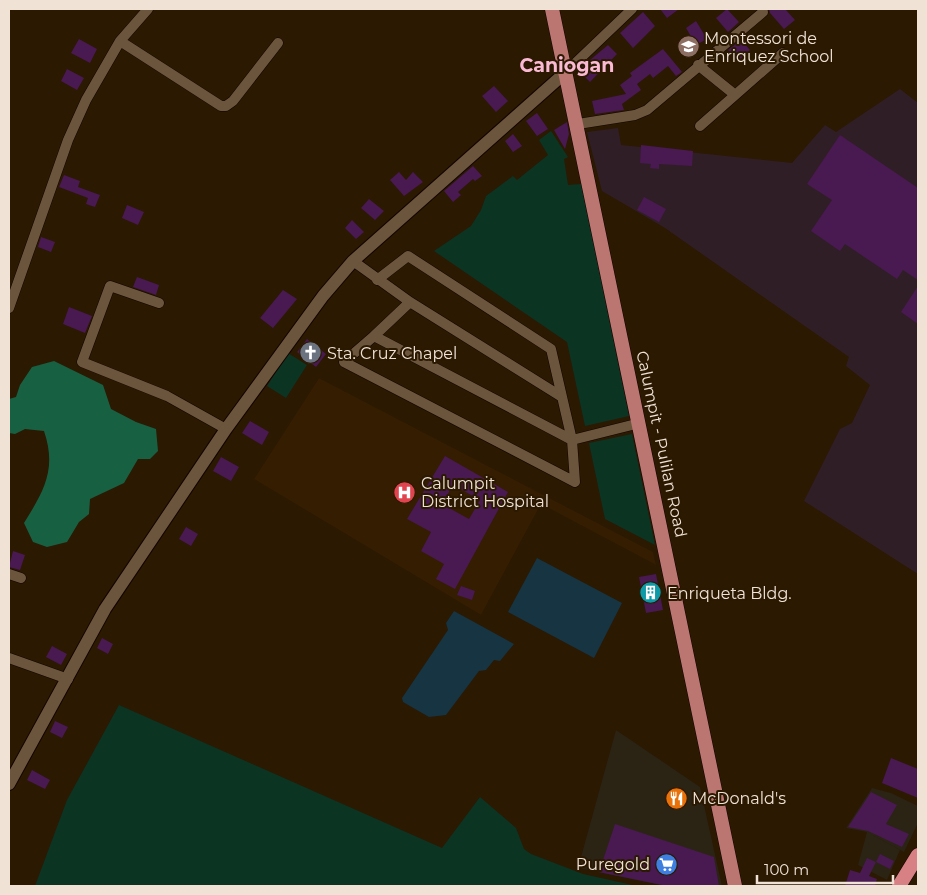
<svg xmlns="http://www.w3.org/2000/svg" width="927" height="895" font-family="Montserrat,sans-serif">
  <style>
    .commercial { fill: #2b2313 }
    .industrial { fill: #301e26 }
    .built { fill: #341d00 }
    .green { fill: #0c3423 }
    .forest { fill: #186042 }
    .water { fill: #163442 }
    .building { fill: #491951; fill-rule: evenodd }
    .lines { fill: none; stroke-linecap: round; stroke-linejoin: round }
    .minor-casing { stroke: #130400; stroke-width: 11 }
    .tertiary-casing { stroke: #130400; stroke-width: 14 }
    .primary-casing { stroke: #130400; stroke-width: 15 }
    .trunk-casing { stroke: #130400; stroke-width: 15 }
    .minor { stroke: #6b553c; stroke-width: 10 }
    .tertiary { stroke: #6b553c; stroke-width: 12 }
    .primary { stroke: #bc7672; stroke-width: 14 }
    .trunk { stroke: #d78184; stroke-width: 14 }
    .labels { text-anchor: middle; stroke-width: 4; stroke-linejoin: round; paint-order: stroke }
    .poi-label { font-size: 16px; fill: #f0e3d5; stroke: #2b1902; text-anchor: start }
    .street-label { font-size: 16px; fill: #f0e3d5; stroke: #2b1902 }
    .quarter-label { font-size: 19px; font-weight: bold; fill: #fabad4; stroke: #2b1902 }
  </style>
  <rect width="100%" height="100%" fill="#2b1902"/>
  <path class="commercial" d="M616 730 700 787 722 886H665L578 868Z
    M872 788 891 793 918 806V823L904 852 867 832 846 828Z
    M867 832 900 850 887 880 858 865Z"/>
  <path class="industrial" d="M900 89 918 103V574L804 501 840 429 852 423 870 385 846 366 849 357 665 228 602 191 587 132 618 128 621 145 792 163 825 125 836 132Z"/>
  <path class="built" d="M319 378 653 552 656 565 541 504 481 615 254 479Z"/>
  <path class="green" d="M551 131 568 157 564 159 568 185 581 184 629 416 585 426 567 342 434 251 471 226 481 210 486 196 513 176 517 180 548 155 539 140Z
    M288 353 307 365 286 398 267 386Z
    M632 434 655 545 605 519 589 443Z
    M119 705 442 848 480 797 516 828 524 849 531 854 583 874 637 886H35L67 800Z"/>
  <path class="forest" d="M54 361 103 385 111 409 136 422 156 429 158 451 150 459H138L124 483 90 499 89 514 79 522 67 542 47 547 33 542 24 523C44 491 57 469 44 431L25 429 15 434 9 433V399L16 397 20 385 32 367Z"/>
  <path class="water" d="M537 558 622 603 594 658 508 612Z
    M454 611 514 644 500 661 494 660 486 670 479 671 446 715 429 717 403 702 402 698 448 630 446 623Z"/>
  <path class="building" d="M660 9H679L667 18Z
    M727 9 739 22 728 32 716 18Z
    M769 9H785L795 20 784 29 770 13Z
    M643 12 655 26 633 48 620 33Z
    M696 21 707 39 696 45 686 28Z
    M79 39 97 49 90 63 71 53Z
    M741 40 750 50 738 61 728 50Z
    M608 45 617 54 590 82 578 70Z
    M663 49 682 72 676 76 668 66 653 78 650 74 637 84 641 90 622 104 624 110 595 114 592 101 626 94 620 85 632 76 630 73Z
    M67 69 84 78 77 90 61 81Z
    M494 86 508 101 496 112 482 96Z
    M537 113 548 129 537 136 526 121Z
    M567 122 569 134 565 149 554 130Z
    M513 134 522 146 513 152 505 141Z
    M840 135 918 188V280L903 270 897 279 845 244 840 251 811 231 832 200 807 184Z
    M641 145 693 151 692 166 659 164V169L650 168 651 164 640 163Z
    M473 166 482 176 475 181 473 179 458 192 461 195 453 202 444 191Z
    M399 172 406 180 413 172 423 182 404 196 390 180Z
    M64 175 80 181 78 187 100 195 95 207 86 204 88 198 59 187Z
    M644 197 666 209 659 222 637 210Z
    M369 199 384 211 375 220 361 208Z
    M127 205 144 212 138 225 122 218Z
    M352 220 364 232 356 239 345 228Z
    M41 237 55 242 51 252 38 247Z
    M137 277 159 285 156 295 133 287Z
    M918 286V324L901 312Z
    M283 290 297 299 273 328 260 318Z
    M69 307 92 316 85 333 63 324Z
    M307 339 326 354 316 367 297 352Z
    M250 421 269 432 262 445 242 433Z
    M445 456 508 492 455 589 436 579 444 564 421 551 431 532 407 519ZM453 485 480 500 469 519 442 504Z
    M221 457 239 467 231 481 213 471Z
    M186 527 198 534 191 546 179 539Z
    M13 551 25 555 20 570 9 567Z
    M656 574 663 610 646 613 639 577Z
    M461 586 475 591 472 600 457 595Z
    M102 638 113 644 108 654 97 648Z
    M52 646 67 654 61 665 46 657Z
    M55 721 68 727 62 738 50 732Z
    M891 758 918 769V798L882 783Z
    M32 770 50 780 45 789 27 780Z
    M871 792 897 805 886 824 909 834 902 847 868 831 848 827Z
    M615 824 714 857 719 886H667L599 872Z
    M880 854 894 861 890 869 876 862Z
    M867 858 876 862 869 876 877 879 875 886H845L850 870 860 873Z"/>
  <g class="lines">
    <defs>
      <path id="minor" d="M120 41 221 106H226L233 101 278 43
        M698 65 734 94
        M566 72 632 9
        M578 124 635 115 647 110 763 12
        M700 126 783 53
        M353 261 410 302 562 397
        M410 302 374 336 572 440 640 423
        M159 303 110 286 82 362 167 396 226 429
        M9 308 68 140 86 100 120 41 148 9
        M374 336 344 362 575 482 572 440 551 349 408 256 377 280
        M9 574 21 578
        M9 658 68 679"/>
      <path id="tertiary" d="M9 784 105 609 226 429 323 296 353 261 566 72"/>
      <path id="primary" d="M552 9 735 886"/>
      <path id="trunk" d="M899 886 918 855"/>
    </defs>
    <use href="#minor" class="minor-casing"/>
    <use href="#tertiary" class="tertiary-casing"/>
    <use href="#primary" class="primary-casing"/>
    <use href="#trunk" class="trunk-casing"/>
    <use href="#minor" class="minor"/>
    <use href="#tertiary" class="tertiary"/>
    <use href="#primary" class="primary"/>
    <use href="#trunk" class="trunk"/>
  </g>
  <defs>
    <symbol id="school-disc" viewBox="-11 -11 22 22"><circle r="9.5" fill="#8d6e63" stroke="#2b1902"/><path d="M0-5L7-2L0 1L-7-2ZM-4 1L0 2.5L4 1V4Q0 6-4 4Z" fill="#fff"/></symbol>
    <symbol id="church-disc" viewBox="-11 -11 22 22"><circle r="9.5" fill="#6b7280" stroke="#2b1902"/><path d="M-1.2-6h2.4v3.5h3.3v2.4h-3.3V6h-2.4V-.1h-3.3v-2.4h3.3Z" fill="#fff"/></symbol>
    <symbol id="hospital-disc" viewBox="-11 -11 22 22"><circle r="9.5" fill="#e0444e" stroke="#2b1902"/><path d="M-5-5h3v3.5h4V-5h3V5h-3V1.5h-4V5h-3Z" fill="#fff"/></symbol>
    <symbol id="building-disc" viewBox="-11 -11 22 22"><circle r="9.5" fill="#0f9aa8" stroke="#2b1902"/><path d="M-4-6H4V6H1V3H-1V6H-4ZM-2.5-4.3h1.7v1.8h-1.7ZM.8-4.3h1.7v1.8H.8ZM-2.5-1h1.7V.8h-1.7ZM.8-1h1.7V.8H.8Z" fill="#fff"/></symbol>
    <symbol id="restaurant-disc" viewBox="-11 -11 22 22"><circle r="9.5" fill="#e8710a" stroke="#2b1902"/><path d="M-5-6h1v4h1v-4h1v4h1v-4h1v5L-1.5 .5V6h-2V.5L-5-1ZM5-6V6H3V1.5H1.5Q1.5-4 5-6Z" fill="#fff"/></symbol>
    <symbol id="supermarket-disc" viewBox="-11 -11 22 22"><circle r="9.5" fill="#3f7fe0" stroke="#2b1902"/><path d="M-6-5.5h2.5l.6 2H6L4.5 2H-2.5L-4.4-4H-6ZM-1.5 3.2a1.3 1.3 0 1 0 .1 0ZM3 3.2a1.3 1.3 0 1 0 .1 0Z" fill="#fff"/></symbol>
  </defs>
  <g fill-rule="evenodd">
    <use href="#school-disc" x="676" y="34" width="25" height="25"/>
    <use href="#church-disc" x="298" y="340" width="25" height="25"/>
    <use href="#hospital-disc" x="392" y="480" width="25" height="25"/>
    <use href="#building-disc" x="638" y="580" width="25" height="25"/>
    <use href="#restaurant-disc" x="664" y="786" width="25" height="25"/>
    <use href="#supermarket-disc" x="654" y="852" width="25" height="25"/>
  </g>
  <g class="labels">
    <g class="poi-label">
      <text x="704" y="44">Montessori de<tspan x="704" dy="18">Enriquez School</tspan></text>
      <text x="327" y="359">Sta. Cruz Chapel</text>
      <text x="421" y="489">Calumpit<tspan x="421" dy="18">District Hospital</tspan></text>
      <text x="667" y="599">Enriqueta Bldg.</text>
      <text x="692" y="804">McDonald's</text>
      <text x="650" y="870" text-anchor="end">Puregold</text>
    </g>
    <g class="street-label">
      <text transform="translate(662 444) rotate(78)" y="6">Calumpit - Pulilan Road</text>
    </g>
    <g class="quarter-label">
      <text x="567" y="72">Caniogan</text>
    </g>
  </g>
  <rect width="927" height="895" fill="none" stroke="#f0e3d5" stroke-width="20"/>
  <path d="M757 875v8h136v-8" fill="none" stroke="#f0e3d5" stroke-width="2.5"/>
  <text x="764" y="875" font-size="15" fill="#f0e3d5" stroke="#2b1902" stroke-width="4" paint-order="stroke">100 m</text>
</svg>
